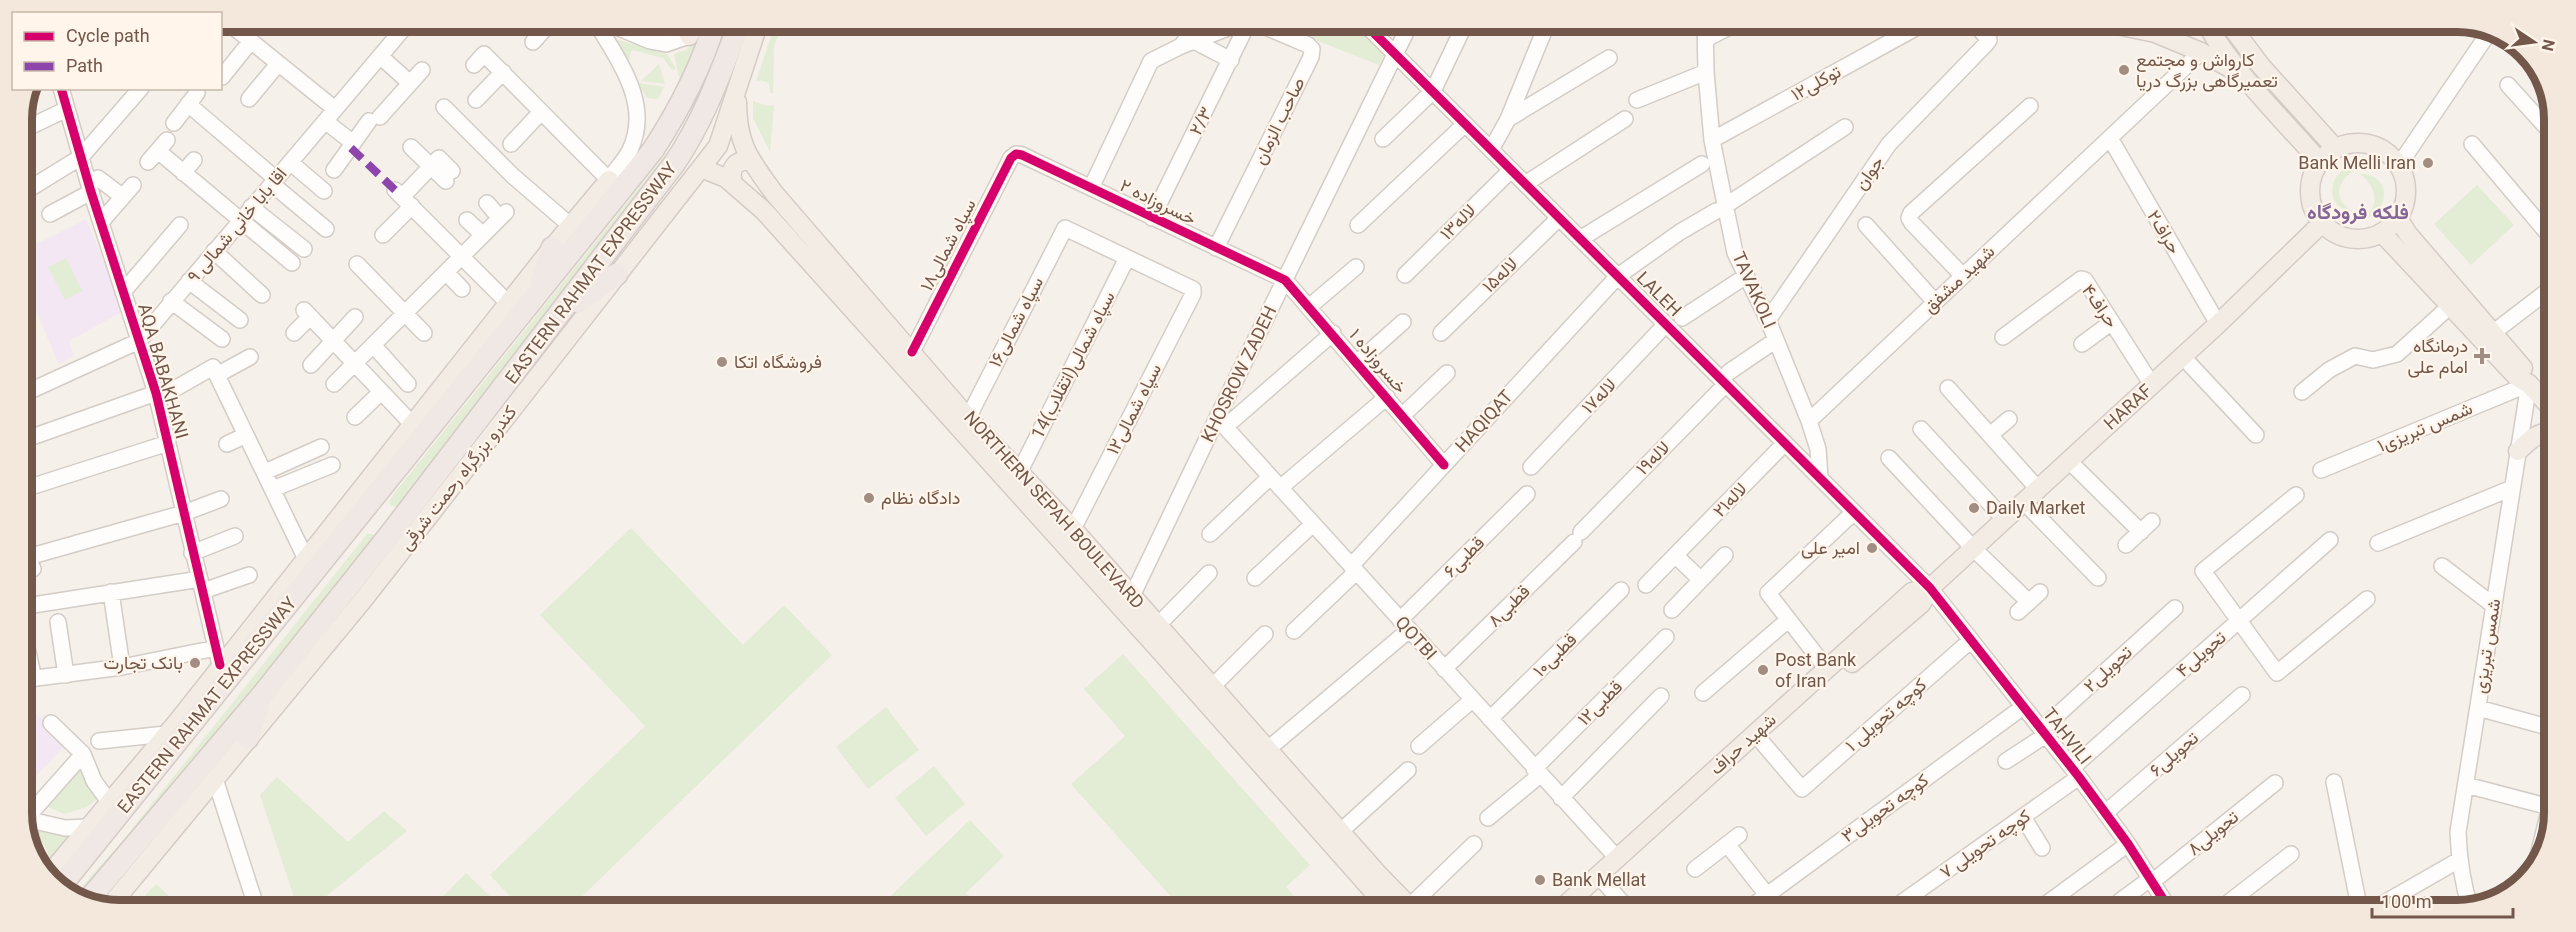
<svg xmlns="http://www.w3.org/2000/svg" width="2576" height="932" font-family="Roboto,Vazirmatn,sans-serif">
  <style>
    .education { fill: #f2e7f2 }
    .green { fill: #e3ecd4 }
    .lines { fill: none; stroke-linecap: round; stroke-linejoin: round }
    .minor-casing { stroke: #d4ccc6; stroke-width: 18 }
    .major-casing { stroke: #d5cbc6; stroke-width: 21 }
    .highway-casing { stroke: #d5cbc6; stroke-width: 24 }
    .minor { stroke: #fefdfc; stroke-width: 15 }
    .major { stroke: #f2ece5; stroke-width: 18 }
    .highway { stroke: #f0e8e4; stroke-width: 21 }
    .quiet { stroke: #8e44ad; stroke-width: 8; stroke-dasharray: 15 8; stroke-linecap: butt }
    .cycleway-casing { stroke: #fff5ea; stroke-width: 13 }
    .cycleway { stroke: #d6006c; stroke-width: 9 }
    .poi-dot { fill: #a18d82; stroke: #fff5ea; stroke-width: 2 }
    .labels { text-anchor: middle; stroke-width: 4.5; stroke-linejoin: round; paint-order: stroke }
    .poi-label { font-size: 18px; fill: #73574a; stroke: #fff5ea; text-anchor: start }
    .street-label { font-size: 18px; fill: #73574a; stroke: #fff5ea }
    .neighbourhood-label { font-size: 20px; font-weight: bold; fill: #846597; stroke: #fff5ea }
    .rim { fill: none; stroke: #73574a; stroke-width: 8 }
  </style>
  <rect width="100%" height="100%" fill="#f6f0ea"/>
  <path class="education" d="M86 219 124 311 69 341 74 356 59 364 21 276V252Z
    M29 707 67 743 23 790 21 788V716Z"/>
  <path class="green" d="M725 22H733L700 115 403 504 397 507 391 506 389 501 396 491 686 129 706 88Z
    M776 22H783L774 46 773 93H770L769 83 761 80 756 81Z
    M1272 23 1351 24 1385 54 1379 65Z
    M702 37 682 89 674 54 686 50Z
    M615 39 667 54 676 69 672 70 663 58 632 50 628 64 612 44Z
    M659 64 665 84 641 81Z
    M638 83 664 87 658 99 647 98Z
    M753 101 768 106 774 105 770 152 753 118Z
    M2357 163 2370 165C2343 170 2325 196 2354 212 2324 210 2325 171 2357 163Z
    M2360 174C2393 174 2391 213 2360 221 2380 208 2379 189 2360 174Z
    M2477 185 2514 225 2471 265 2434 224Z
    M66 258 82 291 65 300 48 267Z
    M631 528 743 645 784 605 832 655 571 907H520L490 875 645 726 540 615Z
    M367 534H373L376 538 372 545 80 901 74 896 124 839Z
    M1123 654 1310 865 1286 887 1305 909 1181 908 1071 784 1125 736 1084 689Z
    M886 707 919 750 868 789 836 747Z
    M934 766 965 804 926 836 895 798Z
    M84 767 100 796 87 807 64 814 46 806Z
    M277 777 348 842 384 811 407 831 314 906H297L260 795Z
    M970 820 1004 856 966 893 980 908H878Z
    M30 822 79 834 51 864 47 850Z
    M466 873 501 907H433Z
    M156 884 180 906H135Z"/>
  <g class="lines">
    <defs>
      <path id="minor" d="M226 21 335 109
        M605 22 650 41 666 44 689 36
        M1365 24 1930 588 2079 777 2128 844 2170 910
        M1705 24 1706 72 1712 140 1735 253 1768 320 1809 421 1818 449 1820 478
        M1706 39 1735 24
        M1194 41 1231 60
        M533 42 551 22
        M1182 45 1197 23
        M380 56 410 83
        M2533 60 2537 65
        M474 65 484 54 609 180C615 170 625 160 630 150 652 103 618 61 596 22
        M222 77 251 41
        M2508 85 2555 137
        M61 88 91 192 156 393 220 665
        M249 99 278 64
        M476 100 503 72
        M1637 100 1706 72
        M188 104 276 179
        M444 107 513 176 571 226
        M380 117 422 70
        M1508 119 1609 58
        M325 121 352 142
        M174 123 197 93
        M21 131 67 109
        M2110 138 2218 324
        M1383 139 1433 91 1465 24
        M1712 140 1921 25
        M511 144 541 112
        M2472 144 2554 241
        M411 147 446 181
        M1491 150 1508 119 1547 24
        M158 151 292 263
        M148 162 167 140
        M290 162 324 191
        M2399 165 2492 28
        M334 170 369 121
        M183 173 194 160
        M98 178 123 197
        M272 184 326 229
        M1525 184 1625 119
        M1091 188 1151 61 1181 46 1241 23
        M395 190 509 304
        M21 194 81 157 141 88
        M402 197 439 158 452 171
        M487 203 500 218
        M1725 206 1845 127
        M251 207 304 249
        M50 214 91 192
        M1152 218 1248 23
        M467 220 483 235
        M101 222 133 185
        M1358 225 1465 124
        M1866 225 1935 302
        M21 229 23 232
        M383 235 412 206
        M1580 239 1702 164
        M1216 248 1311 57 1312 49 1308 45 1256 23
        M214 251 262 295
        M357 264 424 333
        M446 272 462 289
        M1405 275 1511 170
        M1963 276 1912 223 1909 218 1911 213 2030 106
        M189 281 240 320
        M123 292 180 225
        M171 301 222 339
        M1310 306 1356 267
        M304 310 413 425
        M1682 318 1746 276
        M1768 320 1889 144 1986 44 1989 40 1976 25
        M2494 332 2554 286
        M294 333 310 317
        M1441 333 1559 218
        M2003 337 2081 279 2085 280 2152 385
        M2082 344 2112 322
        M374 346 408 384
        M912 352 1011 158 1016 154 1022 155 1285 280 1444 465
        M2183 357 2256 435
        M1358 362 1403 322
        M311 365 355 317
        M1729 372 1776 340
        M217 375 250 357
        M334 384 506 212
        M1948 388 2038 489
        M2302 392 2329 370 2355 356 2373 360 2397 354 2449 307
        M21 395 139 341 409 22
        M157 399 213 367 306 559
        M1403 415 1447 373
        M355 417 381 392
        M968 418 1065 228 1193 289V294L1073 529
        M1217 418 1617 858
        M1809 421 2201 52
        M1225 427 1333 333
        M1921 429 2004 519
        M1990 435 2009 419
        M32 437 156 393
        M227 444 246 435
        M1889 458 1973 548 2029 602
        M2069 461 2141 532
        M1531 467 1666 324
        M2321 470 2529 384
        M265 472 321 447
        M1019 473 1127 258
        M1280 488 1387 397
        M273 489 332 465
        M21 490 168 443
        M2296 495 2203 571 2277 673 2367 599
        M2024 502 2098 578
        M1581 532 1726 384
        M1210 534 1270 477
        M21 540 33 569 21 572
        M2378 543 2512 488
        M2126 545 2152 521
        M192 553 235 536
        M1676 556 1701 580
        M28 557 184 513 221 499
        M1351 566 1618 276 1680 232 1716 211
        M2442 566 2493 605
        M1255 578 1313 524
        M1646 585 1785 443
        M203 591 249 575
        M111 592 122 667
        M1132 596 1217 418 1410 24
        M33 605 200 579
        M1672 610 1725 555
        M2018 612 2040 592
        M1400 620 1527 494
        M58 622 66 675
        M1158 625 1209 573
        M1294 631 1356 572
        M21 654 28 652 34 679
        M1444 669 1574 542
        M1827 669 1768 593 1854 512
        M21 680 122 667 216 648
        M1212 687 1265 634
        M1703 693 1788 620
        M2478 708 2551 728
        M1490 719 1621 590
        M51 723 83 754 94 781 110 803
        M2042 729 2175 608
        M99 741 166 734
        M1761 741 1802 789 1970 641
        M1419 746 1472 700
        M1268 749 1409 630
        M2006 761 2046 735
        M2072 768 2330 540
        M1534 769 1666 637
        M215 779 256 906
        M2334 782 2360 911
        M2466 785 2550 807
        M1561 798 1661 696
        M2105 813 2242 695
        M21 815 26 819 39 866
        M2023 817 2042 848
        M1488 818 1540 775
        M26 819 65 828 89 827
        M22 823 83 754
        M1341 831 1408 770
        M1727 844 1767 895
        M2536 864 2550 807
        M1695 869 1739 835
        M1604 882 1628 909
        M2152 882 2275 783
        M2120 901 2150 879
        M1410 906 1474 844
        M2470 907C2462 882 2459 859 2458 832L2529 384
        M1748 909 2023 707
        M1891 910 2079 777
        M2038 910 2128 844
        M2219 910 2291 854
        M2370 911 2459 860"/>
      <path id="major" d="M2117 25 2155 33 2201 52 2237 72
        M2207 25C2234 72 2284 121 2320 162
        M2231 26 2261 66 2336 149
        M689 36 696 22
        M737 102C737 145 750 160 774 193L968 418 1073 529 1376 872 1412 909
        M2310 191a48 48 0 1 1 96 0a48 48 0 1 1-96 0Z
        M701 168 726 178 764 211 1162 653 1389 909
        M733 183C729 169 735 159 751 161
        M2398 218 2408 234 2523 368
        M2382 233 2516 376 2529 384 2553 410
        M2518 451C2528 442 2538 431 2553 432
        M1852 663 1921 604 1930 588
        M47 877 178 721 552 248 609 180
        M110 906 363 600 718 146 759 22
        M1561 909 1912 592 1930 588 2218 324 2322 223"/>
      <path id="highway" d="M541 281 552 248
        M578 302 617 274
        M248 738 259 704
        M60 887 653 150C679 110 701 68 715 22
        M85 904 263 694 391 533 674 164C704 120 721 72 740 22"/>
    </defs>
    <use href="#minor" class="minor-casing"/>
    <use href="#major" class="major-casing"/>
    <use href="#highway" class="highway-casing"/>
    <use href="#minor" class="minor"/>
    <use href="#major" class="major"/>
    <use href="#highway" class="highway"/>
    <path class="quiet" d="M351 148 395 190"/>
    <defs>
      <path id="cycleway" d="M1365 24 1930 588 2079 777 2128 844 2170 910
        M61 88 91 192 156 393 220 665
        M912 352 1011 158 1016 154 1022 155 1285 280 1444 465"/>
    </defs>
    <use href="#cycleway" class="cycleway-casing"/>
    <use href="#cycleway" class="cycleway"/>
  </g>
  <g class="poi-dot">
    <circle cx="2124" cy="70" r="6"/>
    <circle cx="2428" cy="163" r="6"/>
    <path d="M2479 347h6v6h6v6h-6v6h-6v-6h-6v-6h6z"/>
    <circle cx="722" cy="362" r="6"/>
    <circle cx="869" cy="498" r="6"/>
    <circle cx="1974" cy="508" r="6"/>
    <circle cx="1872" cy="548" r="6"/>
    <circle cx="195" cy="663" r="6"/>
    <circle cx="1763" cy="670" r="6"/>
    <circle cx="1540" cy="880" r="6"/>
  </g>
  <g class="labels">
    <g class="poi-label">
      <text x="2136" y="66">کارواش و مجتمع<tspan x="2136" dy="21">تعمیرگاهی بزرگ دریا</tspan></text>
      <text x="2416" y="169" text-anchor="end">Bank Melli Iran</text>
      <text x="2468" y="352" text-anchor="end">درمانگاه<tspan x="2468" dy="21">امام علی</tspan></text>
      <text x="734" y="368">فروشگاه اتکا</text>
      <text x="881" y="504">دادگاه نظام</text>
      <text x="1986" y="514">Daily Market</text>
      <text x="1860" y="554" text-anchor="end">امیر علی</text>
      <text x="1775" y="666">Post Bank<tspan x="1775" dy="21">of Iran</tspan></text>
      <text x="183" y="669" text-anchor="end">بانک تجارت</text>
      <text x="1552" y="886">Bank Mellat</text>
    </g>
    <g class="street-label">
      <text transform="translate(1816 83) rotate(-29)" y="6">توکلی۱۲</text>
      <text transform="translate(1201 121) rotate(-63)" y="6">۲/۳</text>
      <text transform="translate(1279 121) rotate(-64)" y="6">صاحب الزمان</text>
      <text transform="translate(1869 173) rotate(-55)" y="6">جوان</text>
      <text transform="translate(1158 202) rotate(26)" y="6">خسروزاده ۲</text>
      <text transform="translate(1458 222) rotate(-45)" y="6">لاله۱۳</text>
      <text transform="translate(237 225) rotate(-50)" y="6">۹ اقا بابا خانی شمالی</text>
      <text transform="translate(2164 232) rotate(59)" y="6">حراف۲</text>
      <text transform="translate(948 245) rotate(-63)" y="6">سپاه شمالی۱۸</text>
      <text transform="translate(591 273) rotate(-53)" y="6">EASTERN RAHMAT EXPRESSWAY</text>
      <text transform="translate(1500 275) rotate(-44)" y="6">لاله۱۵</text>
      <text transform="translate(1959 279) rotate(-43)" y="6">شهید مشفق</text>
      <text transform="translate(1754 290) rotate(66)" y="6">TAVAKOLI</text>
      <text transform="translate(1659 294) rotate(45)" y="6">LALEH</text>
      <text transform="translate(2100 306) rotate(55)" y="6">حراف۴</text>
      <text transform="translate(1016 322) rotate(-63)" y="6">سپاه شمالی۱۶</text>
      <text transform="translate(1378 361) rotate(50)" y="6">خسروزاده ۱</text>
      <text transform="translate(1073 365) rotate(-63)" y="6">14سپاه شمالی(اتقلاب)</text>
      <text transform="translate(163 371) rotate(74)" y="6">AQA BABAKHANI</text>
      <text transform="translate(1239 374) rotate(-64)" y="6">KHOSROW ZADEH</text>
      <text transform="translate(1599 396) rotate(-46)" y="6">لاله۱۷</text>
      <text transform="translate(2128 407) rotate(-42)" y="6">HARAF</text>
      <text transform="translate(1134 409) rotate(-63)" y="6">سپاه شمالی۱۲</text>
      <text transform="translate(1484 421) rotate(-48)" y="6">HAQIQAT</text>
      <text transform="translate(2425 427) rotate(-23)" y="6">شمس تبریزی۱</text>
      <text transform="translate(1653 458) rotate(-45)" y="6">لاله۱۹</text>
      <text transform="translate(458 478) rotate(-52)" y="6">کندرو بزرگراه رحمت شرقی</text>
      <text transform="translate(1730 500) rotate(-46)" y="6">لاله۲۱</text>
      <text transform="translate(1054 510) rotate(48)" y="6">NORTHERN SEPAH BOULEVARD</text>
      <text transform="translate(1464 557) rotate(-45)" y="6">قطبی۶</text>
      <text transform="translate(1509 606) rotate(-45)" y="6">قطبی۸</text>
      <text transform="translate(1416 638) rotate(48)" y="6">QOTBI</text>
      <text transform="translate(2487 646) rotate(-81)" y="6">شمس تبریزی</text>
      <text transform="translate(2201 654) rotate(-41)" y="6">تحویلی۴</text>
      <text transform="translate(1555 655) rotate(-45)" y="6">قطبی۱۰</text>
      <text transform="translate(2108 669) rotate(-43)" y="6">تحویلی۲</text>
      <text transform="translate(1600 703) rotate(-45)" y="6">قطبی۱۲</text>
      <text transform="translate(207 705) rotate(-51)" y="6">EASTERN RAHMAT EXPRESSWAY</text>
      <text transform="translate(1886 715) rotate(-41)" y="6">کوچه تحویلی ۱</text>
      <text transform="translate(2067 736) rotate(52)" y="6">TAHVILI</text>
      <text transform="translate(1743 744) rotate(-42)" y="6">شهید حراف</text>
      <text transform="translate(2174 754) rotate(-41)" y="6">تحویلی۶</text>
      <text transform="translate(1885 808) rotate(-36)" y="6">کوچه تحویلی۳</text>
      <text transform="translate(2213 833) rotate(-39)" y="6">تحویلی۸</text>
      <text transform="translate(1985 844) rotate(-35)" y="6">کوچه تحویلی ۷</text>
    </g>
    <g class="neighbourhood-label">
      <text x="2358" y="219">فلکه فرودگاه</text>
    </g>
  </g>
  <path d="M0 0H2576V932H0ZM119 32H2457A87 87 0 0 1 2544 119V813A87 87 0 0 1 2457 900H119A87 87 0 0 1 32 813V119A87 87 0 0 1 119 32Z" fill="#f4e8dd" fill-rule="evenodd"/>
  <path class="rim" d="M119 32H2457A87 87 0 0 1 2544 119V813A87 87 0 0 1 2457 900H119A87 87 0 0 1 32 813V119A87 87 0 0 1 119 32Z"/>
  <rect x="12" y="12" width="210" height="78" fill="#fff5ea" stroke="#c7b6aa" stroke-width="1.5"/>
  <rect x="24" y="32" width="30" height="9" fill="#d6006c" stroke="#c7b6aa" stroke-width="1.5"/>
  <text x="66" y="42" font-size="18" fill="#73574a">Cycle path</text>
  <rect x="24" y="62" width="30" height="9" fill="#8e44ad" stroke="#c7b6aa" stroke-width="1.5"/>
  <text x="66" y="72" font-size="18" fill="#73574a">Path</text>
  <g transform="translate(2534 42) rotate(103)" stroke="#fff5ea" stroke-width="4.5" paint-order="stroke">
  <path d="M0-4.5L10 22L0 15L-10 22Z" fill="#73574a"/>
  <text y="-9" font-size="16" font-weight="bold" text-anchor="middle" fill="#73574a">N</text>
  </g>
  <path d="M2372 908v9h141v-9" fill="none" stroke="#73574a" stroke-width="3"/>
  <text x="2381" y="908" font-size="18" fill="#73574a" stroke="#fff5ea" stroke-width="4.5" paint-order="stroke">100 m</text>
</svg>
